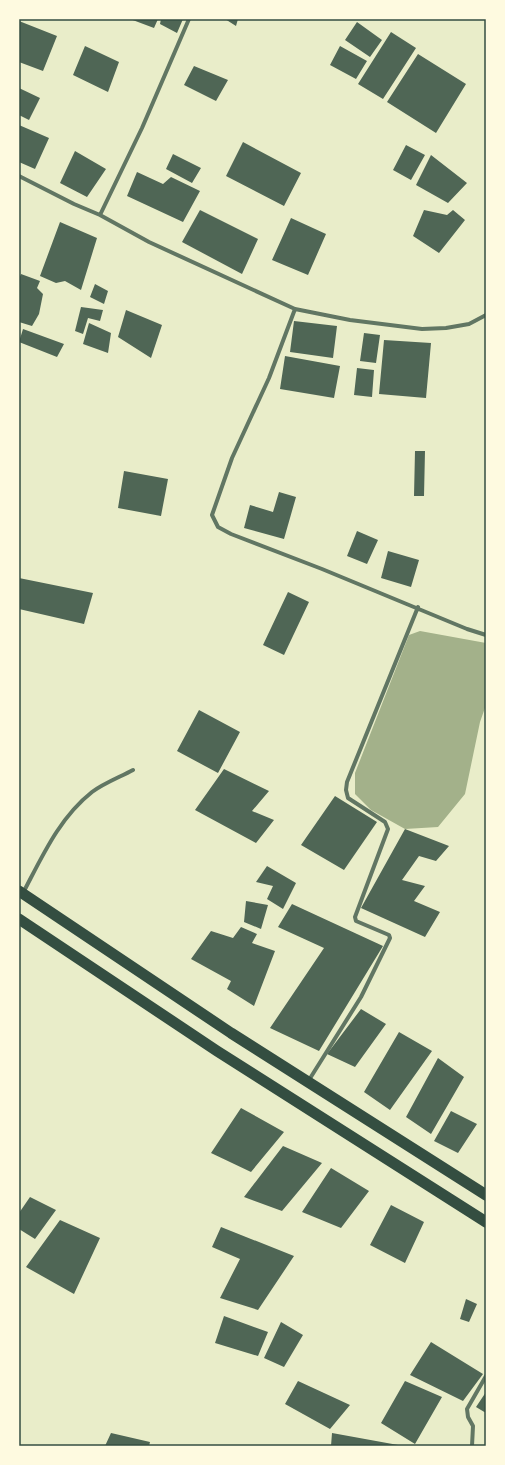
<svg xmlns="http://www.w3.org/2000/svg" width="505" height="1465" font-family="Roboto,sans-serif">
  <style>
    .water { fill: #a3b18a }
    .building { fill: #4f6655 }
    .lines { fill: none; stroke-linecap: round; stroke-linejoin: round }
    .minor { stroke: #617663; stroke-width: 4 }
    .trunk { stroke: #344e41; stroke-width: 11 }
    .neatline { fill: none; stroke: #344e41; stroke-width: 1.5 }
  </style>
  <rect width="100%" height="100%" fill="#e9edc9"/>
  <path class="water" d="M420 631 486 643V705L480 722 465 794 438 827 405 829 371 810 355 794V773L409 635Z"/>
  <path class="building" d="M130 19H158L154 28Z
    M161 19H183L177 33 160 24Z
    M225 19H238L236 26Z
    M19 21 57 36 43 71 19 62Z
    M357 22 382 40 370 57 345 40Z
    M391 32 416 48 383 99 358 84Z
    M85 46 119 62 108 92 73 75Z
    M340 46 367 61 356 79 330 65Z
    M418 54 466 84 436 133 387 102Z
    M194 66 228 80 216 101 184 85Z
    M19 88 40 98 29 120 19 115Z
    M19 125 49 138 35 169 19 162Z
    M243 142 301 173 284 206 226 176Z
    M406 145 425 155 411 180 393 170Z
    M75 151 106 169 87 197 60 183Z
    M173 154 201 168 192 183 166 169Z
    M431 155 467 183 448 203 416 185Z
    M137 172 163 184 171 177 200 191 183 222 127 196Z
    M200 210 258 239 242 274 182 242Z
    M424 210 447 215 453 210 465 220 439 253 413 236Z
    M291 218 326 234 308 275 272 260Z
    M60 222 97 238 81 290 65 281 56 283 40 276Z
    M21 274 40 281 37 288 43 294 39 314 32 326 19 322V279Z
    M95 284 108 291 104 304 90 297Z
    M81 307 103 310 100 321 88 318 83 334 75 331Z
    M126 310 162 325 151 358 118 337Z
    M294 321 337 326 333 358 290 352Z
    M89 323 111 333 108 353 83 344Z
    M23 329 64 344 57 357 19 342Z
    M364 333 380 335 376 363 360 361Z
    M384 340 431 343 426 398 379 394Z
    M285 356 340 366 334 398 280 389Z
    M357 368 374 370 372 397 354 395Z
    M415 451H425L424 496H414Z
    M124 471 168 479 161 516 118 508Z
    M279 492 296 497 284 539 244 528 250 505 273 512Z
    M357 531 378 540 367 564 347 556Z
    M388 551 419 560 411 587 381 578Z
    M19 578 93 593 84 624 19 609Z
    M288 592 309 602 284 655 263 645Z
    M199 710 240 732 218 773 177 751Z
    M224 769 269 791 252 811 274 820 256 843 195 810Z
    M335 796 377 822 344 870 301 845Z
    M405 829 449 846 436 861 419 856 402 880 425 886 414 901 440 912 425 937 361 908Z
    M267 866 296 883 283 909 267 899 273 886 256 882Z
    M246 901 268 905 261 929 244 922Z
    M292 904 383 946 319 1051 270 1028 324 948 278 927Z
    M241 927 257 934 252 943 275 951 254 1006 227 989 231 981 191 959 211 931 233 938Z
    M361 1009 386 1024 355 1067 327 1054Z
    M399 1032 432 1051 390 1110 364 1092Z
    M438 1058 464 1077 431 1134 406 1117Z
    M241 1108 284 1132 251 1172 211 1153Z
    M451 1111 477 1124 458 1153 434 1141Z
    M283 1146 322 1163 282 1211 244 1197Z
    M331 1168 369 1191 341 1228 302 1212Z
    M30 1197 56 1210 35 1239 19 1229V1213Z
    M391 1205 424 1222 405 1263 370 1245Z
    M60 1220 100 1238 74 1294 26 1267Z
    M221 1227 294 1256 258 1310 220 1298 240 1259 212 1247Z
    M466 1299 477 1304 469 1322 460 1319Z
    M224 1316 268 1332 258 1356 215 1343Z
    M281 1322 303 1335 284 1367 264 1358Z
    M431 1342 483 1374 463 1401 410 1375Z
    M298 1381 350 1405 330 1429 285 1404Z
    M405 1381 442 1397 415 1444 381 1423Z
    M486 1392V1413L476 1407Z
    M111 1433 150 1442 149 1446H105Z
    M332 1433 398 1445V1446H331Z"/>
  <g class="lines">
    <path class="minor" d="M19 176 74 204 100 215 149 242 295 309 350 320 422 329 446 328 469 324 486 315
      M100 215 142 128 189 19
      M295 309 269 378 232 458 212 515 218 527 231 534 322 569 467 629 486 635
      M23 893C42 857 59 818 92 792 104 783 120 777 133 770
      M309 1080 361 997 390 938 389 935 356 921 355 917 388 829 385 822 348 798 346 790 347 782 418 607
      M472 1446 473 1426 468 1417 467 1409 486 1376"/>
    <path class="trunk" d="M19 891 231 1033 486 1195
      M19 919 217 1051 486 1222"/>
  </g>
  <rect width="505" height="1465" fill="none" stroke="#fefae0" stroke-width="40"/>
  <rect x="20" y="20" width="465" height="1425" class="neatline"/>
</svg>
